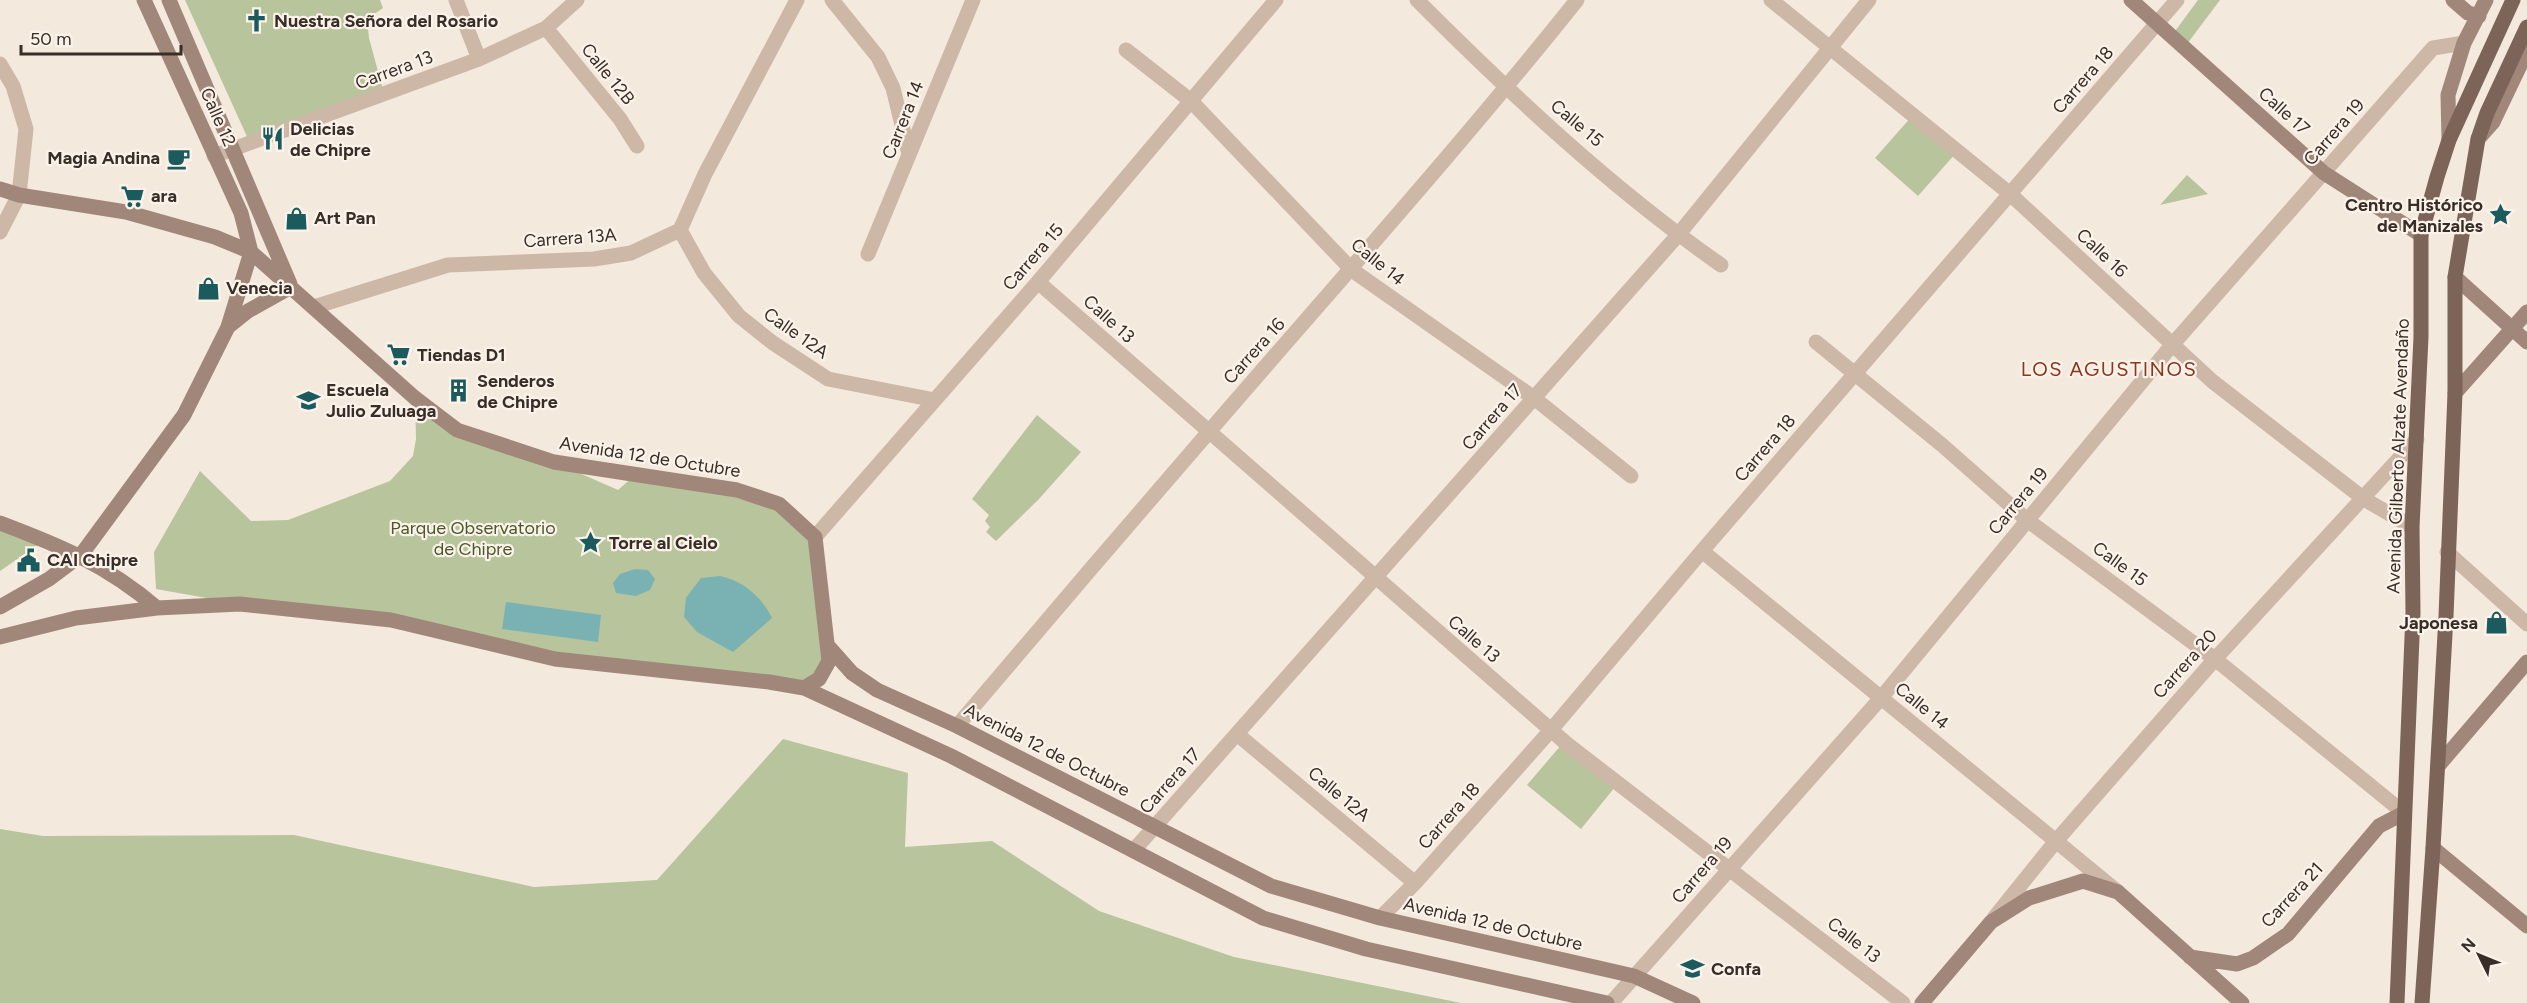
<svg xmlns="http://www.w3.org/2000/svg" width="2527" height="1003" font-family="Figtree,sans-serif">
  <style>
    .green { fill: #b7c49c }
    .water { fill: #7ab2b3 }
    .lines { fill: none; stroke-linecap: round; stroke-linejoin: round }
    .street { stroke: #cdb8a8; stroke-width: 15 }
    .secondary { stroke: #a18779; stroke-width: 15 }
    .primary { stroke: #7c6459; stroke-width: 15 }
    .labels { text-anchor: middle; stroke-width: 4.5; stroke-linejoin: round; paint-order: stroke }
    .poi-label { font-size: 18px; font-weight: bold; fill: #392d28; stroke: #fbf3ea; text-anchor: start }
    .street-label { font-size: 18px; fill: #392d28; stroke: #fbf3ea }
    .park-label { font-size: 18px; fill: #49592a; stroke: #fbf3ea }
    .neighbourhood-label { font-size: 20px; letter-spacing: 1.5px; fill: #8e351c; stroke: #fbf3ea }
  </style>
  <rect width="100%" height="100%" fill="#f4e9dd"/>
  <path class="green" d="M185 0H380L383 8 367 19 369 38 383 90 249 141Z
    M2198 0H2220L2187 44 2173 34Z
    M1913 115 1956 153 1918 196 1875 158Z
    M2187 175 2208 194 2160 205Z
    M415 398 457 430 554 462 618 490 635 475 779 504 815 537 827 669 804 688 555 659 391 620 240 604 156 589 154 552 200 471 251 521 288 520 390 481 413 456 416 439Z
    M1037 415 1081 452 1038 500 996 541 986 532 990 527 985 521 989 515 972 499Z
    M0 523 45 540 0 571Z
    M783 739 908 773 905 847 992 841 1099 911 1234 957 1461 1003H0V829L43 836 294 835 534 887 657 880Z
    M1562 744 1615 787 1581 829 1527 785Z"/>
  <path class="water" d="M635 569 648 570 655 579 650 590 636 596 616 593 613 583 620 574Z
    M720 576C743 581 761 596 772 618L733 652 697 632 684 617 686 598 701 578Z
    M506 602 601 615 598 642 502 629Z"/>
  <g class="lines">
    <path class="street" d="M456 0 479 59
      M832 0 878 57 893 88 909 154
      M1417 0C1512 95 1611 188 1721 265
      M1771 0 2009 193 2212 381 2364 499 2412 527
      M546 28 620 119 637 146
      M1126 50 1191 101 1352 270 1534 398 1631 476
      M0 64 13 86 26 129 19 195 0 232
      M214 156 479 59 546 28 577 0
      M680 230 704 273 739 316 773 343 828 379 935 400
      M868 254 973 0
      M1038 282 1567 744 1903 1003
      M314 307 448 265 594 259 631 253 680 230 705 174 797 0
      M1816 342 1942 445 2027 520 2215 659 2404 813
      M815 537 1038 282 1276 0
      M1702 551 2118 892
      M2447 552 2527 624
      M957 726C1040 628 1123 531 1207 434 1331 290 1458 149 1577 0
      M1237 734 1415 883
      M1134 850 1678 235 1869 0
      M1380 918 1415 883 1551 730 1702 551 2177 0
      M1994 918 2056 841 2215 659 2417 439
      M1611 1003 1881 698 2172 345 2433 48 2464 43"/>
    <path class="secondary" d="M144 0 241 213 251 252
      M169 0 290 284
      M2131 0 2324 173 2421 235
      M2453 0 2468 13 2479 16
      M2478 139 2493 122 2527 51
      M2449 140 2448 95 2464 43 2486 0
      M0 189 19 195 126 212 215 237 251 252 415 398 457 430 554 462 737 490 779 504 815 537 829 661 819 679 804 688
      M2455 277 2527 342
      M228 327 248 311 291 287
      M2455 393 2527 312
      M0 523C61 546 107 565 157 608
      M0 607 49 579 81 555 184 415 228 327 251 252
      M0 637 76 618 157 608 240 604 391 620 555 659 769 682 804 688 951 756 1263 918 1366 949 1607 1003
      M828 646 852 673 877 690 957 726 1271 886 1380 918 1634 976 1693 1003
      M2438 766 2527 662
      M2433 848 2527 926
      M2190 957 2237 964 2253 958 2288 934 2379 826 2404 813
      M1922 1003 1991 922 2029 898 2083 881 2118 892 2242 1003"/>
    <path class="primary" d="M2397 1003 2413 613 2412 527 2421 337V235L2437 177 2449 140 2513 0
      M2422 1003 2433 848 2446 616 2455 393V277L2478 139 2487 113 2527 27"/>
  </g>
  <defs>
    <symbol id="church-bare" viewBox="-9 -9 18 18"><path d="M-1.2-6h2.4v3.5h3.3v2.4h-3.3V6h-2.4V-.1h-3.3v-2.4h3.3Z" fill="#1b5b5e" stroke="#fbf3ea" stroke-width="2.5" paint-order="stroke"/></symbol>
    <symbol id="restaurant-bare" viewBox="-9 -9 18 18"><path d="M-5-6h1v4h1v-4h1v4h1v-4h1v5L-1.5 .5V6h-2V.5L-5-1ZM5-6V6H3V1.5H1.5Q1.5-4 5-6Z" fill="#1b5b5e" stroke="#fbf3ea" stroke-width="2.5" paint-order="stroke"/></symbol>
    <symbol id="cafe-bare" viewBox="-9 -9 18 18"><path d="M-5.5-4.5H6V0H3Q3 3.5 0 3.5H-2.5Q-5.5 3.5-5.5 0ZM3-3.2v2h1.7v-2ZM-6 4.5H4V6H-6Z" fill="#1b5b5e" stroke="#fbf3ea" stroke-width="2.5" paint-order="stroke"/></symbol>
    <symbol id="supermarket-bare" viewBox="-9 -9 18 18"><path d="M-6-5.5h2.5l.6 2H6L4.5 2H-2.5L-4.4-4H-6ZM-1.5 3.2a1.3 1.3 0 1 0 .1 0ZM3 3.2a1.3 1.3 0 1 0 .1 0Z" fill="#1b5b5e" stroke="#fbf3ea" stroke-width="2.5" paint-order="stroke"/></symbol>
    <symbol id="sight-bare" viewBox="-9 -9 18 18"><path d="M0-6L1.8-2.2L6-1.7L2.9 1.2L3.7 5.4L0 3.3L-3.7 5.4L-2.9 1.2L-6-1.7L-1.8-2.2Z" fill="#1b5b5e" stroke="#fbf3ea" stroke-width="2.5" paint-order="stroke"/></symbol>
    <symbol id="shop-bare" viewBox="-9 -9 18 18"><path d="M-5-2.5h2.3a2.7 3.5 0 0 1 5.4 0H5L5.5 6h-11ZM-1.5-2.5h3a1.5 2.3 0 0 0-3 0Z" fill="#1b5b5e" stroke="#fbf3ea" stroke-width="2.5" paint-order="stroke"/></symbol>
    <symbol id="building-bare" viewBox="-9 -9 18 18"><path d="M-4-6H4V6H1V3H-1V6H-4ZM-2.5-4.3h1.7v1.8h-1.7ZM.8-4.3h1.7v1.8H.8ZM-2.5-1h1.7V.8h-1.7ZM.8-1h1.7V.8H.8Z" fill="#1b5b5e" stroke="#fbf3ea" stroke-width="2.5" paint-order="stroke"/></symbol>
    <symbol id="school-bare" viewBox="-9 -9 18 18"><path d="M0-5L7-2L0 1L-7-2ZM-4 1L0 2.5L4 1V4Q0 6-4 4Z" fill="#1b5b5e" stroke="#fbf3ea" stroke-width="2.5" paint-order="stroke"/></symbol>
    <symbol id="civic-bare" viewBox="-9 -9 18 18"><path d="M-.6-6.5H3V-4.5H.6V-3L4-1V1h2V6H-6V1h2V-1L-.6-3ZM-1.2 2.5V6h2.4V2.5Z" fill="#1b5b5e" stroke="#fbf3ea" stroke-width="2.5" paint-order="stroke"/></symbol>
    <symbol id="university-bare" viewBox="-9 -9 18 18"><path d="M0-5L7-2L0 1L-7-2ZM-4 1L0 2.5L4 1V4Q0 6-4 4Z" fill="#1b5b5e" stroke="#fbf3ea" stroke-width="2.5" paint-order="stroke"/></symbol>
  </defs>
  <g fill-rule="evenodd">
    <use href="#church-bare" x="240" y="4" width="33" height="33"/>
    <use href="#restaurant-bare" x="256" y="122" width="33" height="33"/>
    <use href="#cafe-bare" x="162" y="142" width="33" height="33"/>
    <use href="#supermarket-bare" x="116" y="180" width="33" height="33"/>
    <use href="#sight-bare" x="2484" y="198" width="33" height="33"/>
    <use href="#shop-bare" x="280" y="202" width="33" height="33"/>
    <use href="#shop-bare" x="192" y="272" width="33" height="33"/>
    <use href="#supermarket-bare" x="382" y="338" width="33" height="33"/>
    <use href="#building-bare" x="442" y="374" width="33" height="33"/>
    <use href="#school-bare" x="292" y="384" width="33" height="33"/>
    <use href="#sight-bare" x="574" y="526" width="33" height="33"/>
    <use href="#civic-bare" x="12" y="544" width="33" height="33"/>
    <use href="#shop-bare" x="2480" y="606" width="33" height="33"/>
    <use href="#university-bare" x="1676" y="952" width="33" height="33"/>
  </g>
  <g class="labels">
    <g class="poi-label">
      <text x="274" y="27">Nuestra Señora del Rosario</text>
      <text x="290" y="135">Delicias<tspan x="290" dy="21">de Chipre</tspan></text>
      <text x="160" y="164" text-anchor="end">Magia Andina</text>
      <text x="151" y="202">ara</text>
      <text x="2483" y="211" text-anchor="end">Centro Histórico<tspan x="2483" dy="21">de Manizales</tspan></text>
      <text x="314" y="224">Art Pan</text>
      <text x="226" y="294">Venecia</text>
      <text x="417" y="361">Tiendas D1</text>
      <text x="477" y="387">Senderos<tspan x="477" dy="21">de Chipre</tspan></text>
      <text x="326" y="396">Escuela<tspan x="326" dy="21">Julio Zuluaga</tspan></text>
      <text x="609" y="549">Torre al Cielo</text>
      <text x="47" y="566">CAI Chipre</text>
      <text x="2478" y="629" text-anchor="end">Japonesa</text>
      <text x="1711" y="975">Confa</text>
    </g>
    <g class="street-label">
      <text transform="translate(394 70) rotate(-20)" y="6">Carrera 13</text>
      <text transform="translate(608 74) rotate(51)" y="6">Calle 12B</text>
      <text transform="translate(2083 80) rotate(-49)" y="6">Carrera 18</text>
      <text transform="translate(2284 111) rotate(42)" y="6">Calle 17</text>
      <text transform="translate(218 117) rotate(66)" y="6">Calle 12</text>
      <text transform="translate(903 120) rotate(-68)" y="6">Carrera 14</text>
      <text transform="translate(1577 123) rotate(40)" y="6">Calle 15</text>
      <text transform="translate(2334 132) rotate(-49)" y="6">Carrera 19</text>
      <text transform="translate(570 238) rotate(-4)" y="6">Carrera 13A</text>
      <text transform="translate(2102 253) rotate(43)" y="6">Calle 16</text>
      <text transform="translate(1033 257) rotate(-49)" y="6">Carrera 15</text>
      <text transform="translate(1378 262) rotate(39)" y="6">Calle 14</text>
      <text transform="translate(1109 319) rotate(42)" y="6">Calle 13</text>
      <text transform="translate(796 333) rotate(35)" y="6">Calle 12A</text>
      <text transform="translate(1254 351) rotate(-48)" y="6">Carrera 16</text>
      <text transform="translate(1492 417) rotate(-49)" y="6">Carrera 17</text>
      <text transform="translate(1765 448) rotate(-49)" y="6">Carrera 18</text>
      <text transform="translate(2398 456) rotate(-88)" y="6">Avenida Gilberto Alzate Avendaño</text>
      <text transform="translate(650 457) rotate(9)" y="6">Avenida 12 de Octubre</text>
      <text transform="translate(2018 501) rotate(-50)" y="6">Carrera 19</text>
      <text transform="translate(2120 564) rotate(36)" y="6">Calle 15</text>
      <text transform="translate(1474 639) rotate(41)" y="6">Calle 13</text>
      <text transform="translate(2185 664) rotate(-48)" y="6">Carrera 20</text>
      <text transform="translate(1922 706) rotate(39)" y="6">Calle 14</text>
      <text transform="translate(1047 750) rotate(27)" y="6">Avenida 12 de Octubre</text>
      <text transform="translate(1170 781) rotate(-48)" y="6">Carrera 17</text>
      <text transform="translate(1339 794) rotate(40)" y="6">Calle 12A</text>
      <text transform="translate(1449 816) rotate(-48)" y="6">Carrera 18</text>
      <text transform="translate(1702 870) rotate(-49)" y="6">Carrera 19</text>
      <text transform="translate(2292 895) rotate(-47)" y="6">Carrera 21</text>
      <text transform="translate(1493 924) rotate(13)" y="6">Avenida 12 de Octubre</text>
      <text transform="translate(1854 940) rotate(38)" y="6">Calle 13</text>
    </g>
    <g class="park-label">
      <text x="473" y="534">Parque Observatorio<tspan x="473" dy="21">de Chipre</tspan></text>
    </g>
    <g class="neighbourhood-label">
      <text x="2109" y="376">LOS AGUSTINOS</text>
    </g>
  </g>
  <g transform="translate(2479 955) rotate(313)" stroke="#fbf3ea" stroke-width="4.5" paint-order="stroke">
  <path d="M0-4.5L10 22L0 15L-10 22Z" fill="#392d28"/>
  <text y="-9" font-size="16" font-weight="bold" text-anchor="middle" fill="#392d28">N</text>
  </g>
  <path d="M21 45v9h160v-9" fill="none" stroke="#392d28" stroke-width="3"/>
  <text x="30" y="45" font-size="18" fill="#392d28" stroke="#fbf3ea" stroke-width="4.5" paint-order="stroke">50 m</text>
</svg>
